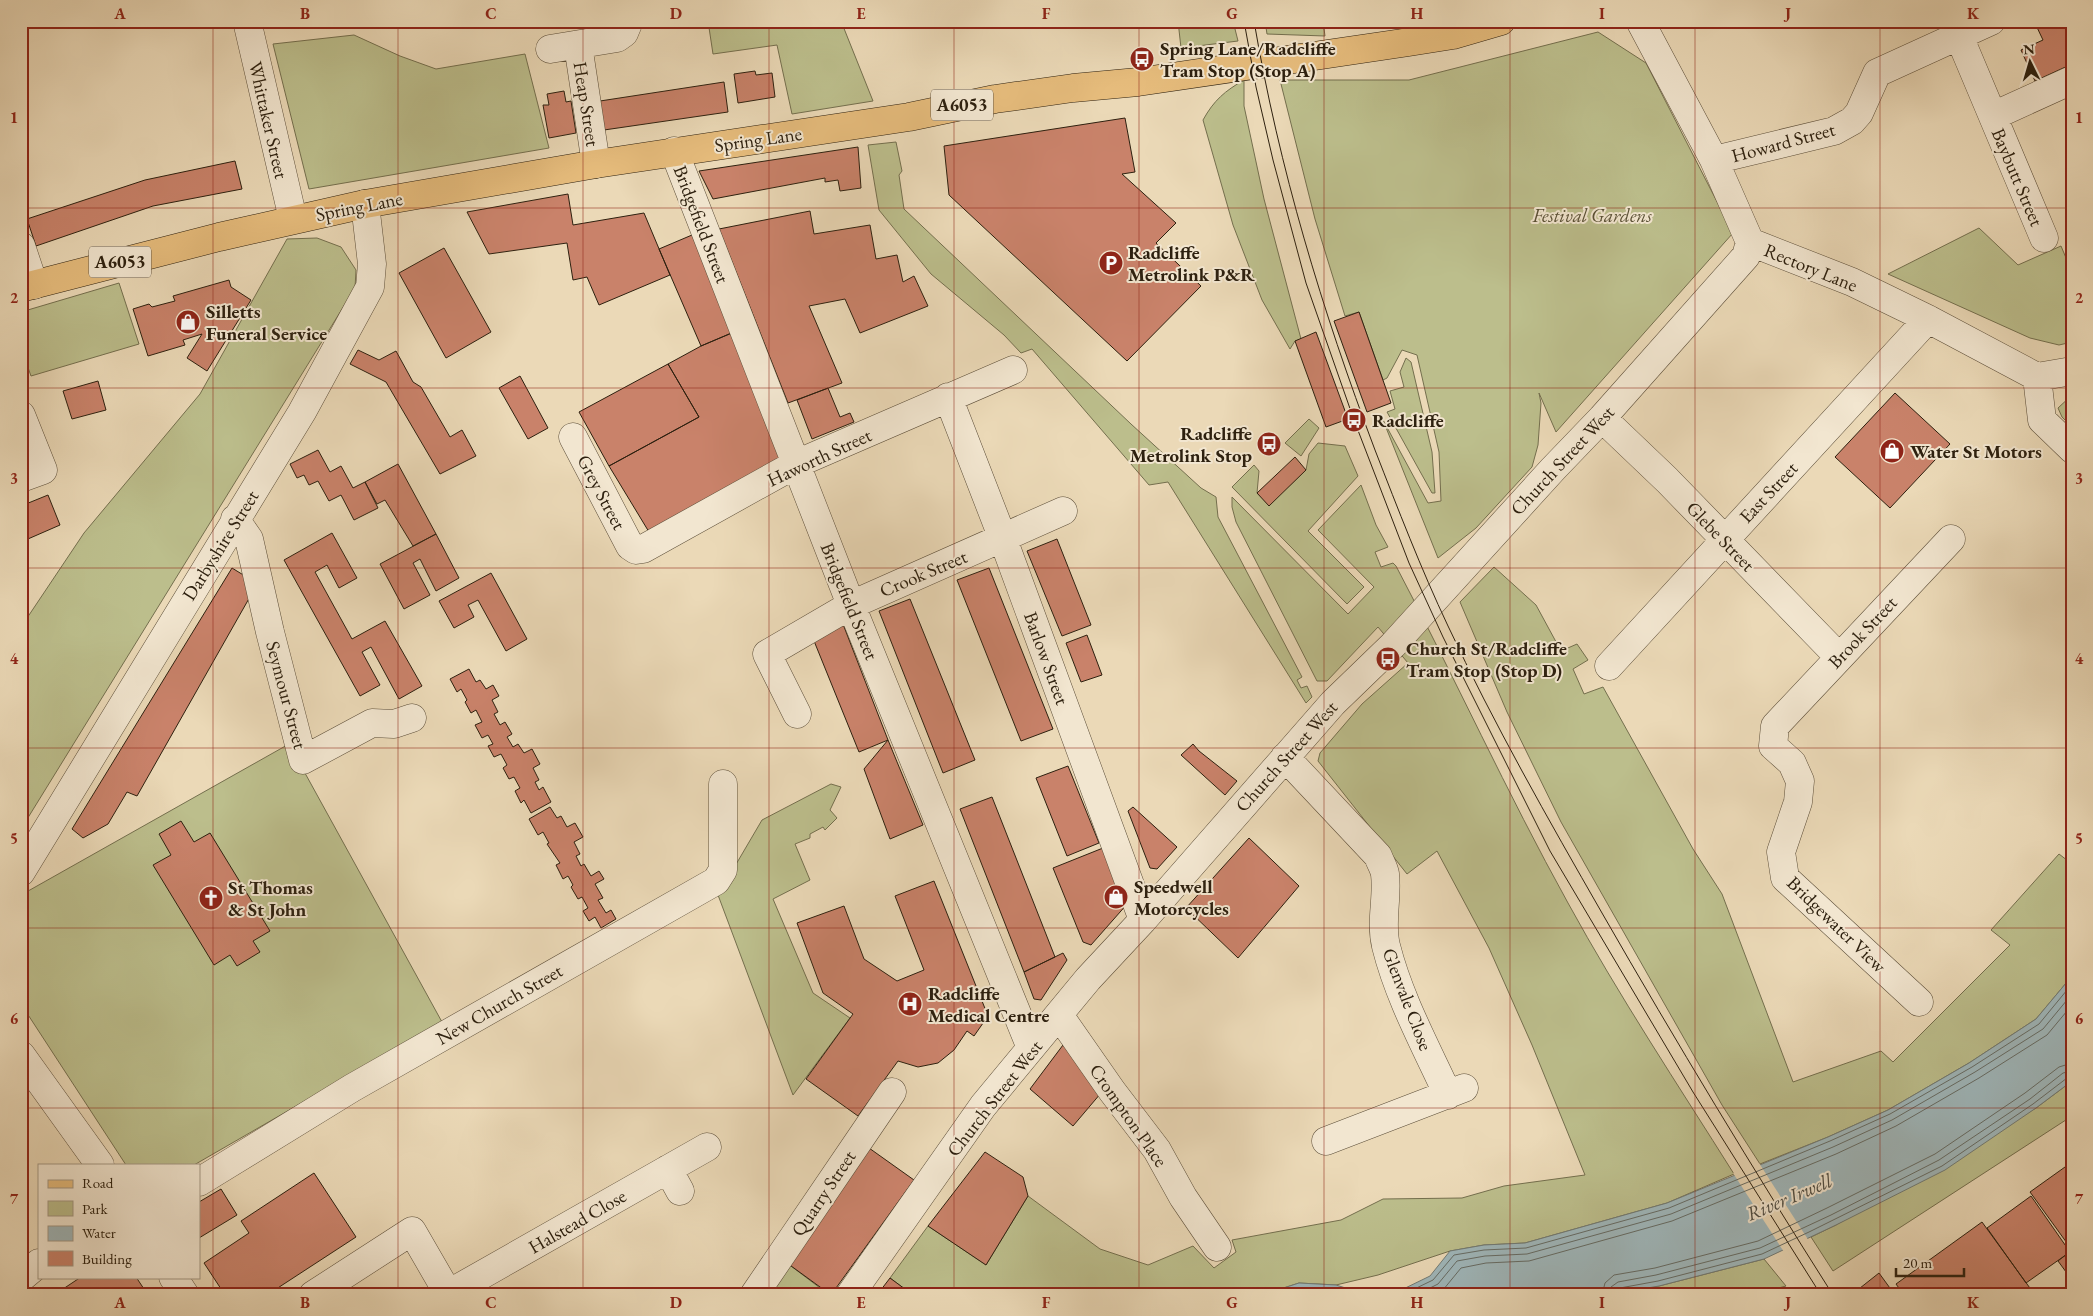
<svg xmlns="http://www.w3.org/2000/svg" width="2093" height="1316" font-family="'EB Garamond',serif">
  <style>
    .green { fill: #bcbe8c; stroke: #746f4e }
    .water { fill: #9fb7bb; stroke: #717b76 }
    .pier { fill: #ebd9b7 }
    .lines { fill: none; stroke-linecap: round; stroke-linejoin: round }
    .shore { stroke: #666c65; stroke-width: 1 }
    .building { fill: #c9826a; stroke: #2d200f }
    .minor-casing { stroke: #5c4e39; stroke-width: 29 }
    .major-casing { stroke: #2d200f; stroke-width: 29 }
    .minor { stroke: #f2e6d0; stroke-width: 28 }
    .major { stroke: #e6bc7c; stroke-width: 28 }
    .tram { stroke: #2d200f; stroke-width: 1 }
    .grid { fill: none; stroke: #8f2418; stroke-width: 1; stroke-opacity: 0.55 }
    .labels { text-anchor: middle; stroke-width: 4; stroke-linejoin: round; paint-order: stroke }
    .shield { fill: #f2e6d0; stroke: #685b49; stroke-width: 1 }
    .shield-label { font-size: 18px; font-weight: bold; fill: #2d200f }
    .poi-label { font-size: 19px; font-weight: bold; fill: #2d200f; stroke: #f2e6d0; text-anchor: start }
    .street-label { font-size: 19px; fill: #2d200f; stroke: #f2e6d0 }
    .park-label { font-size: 19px; font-style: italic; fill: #584f34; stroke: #f2e6d0 }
    .water-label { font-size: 20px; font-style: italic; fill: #4f4d43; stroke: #f2e6d0 }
    .neatline { fill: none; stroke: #8f2418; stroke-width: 2 }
    .grid-label { font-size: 16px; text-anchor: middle; font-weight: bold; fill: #8f2418 }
  </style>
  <rect width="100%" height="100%" fill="#ebd9b7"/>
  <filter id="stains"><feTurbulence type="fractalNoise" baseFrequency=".004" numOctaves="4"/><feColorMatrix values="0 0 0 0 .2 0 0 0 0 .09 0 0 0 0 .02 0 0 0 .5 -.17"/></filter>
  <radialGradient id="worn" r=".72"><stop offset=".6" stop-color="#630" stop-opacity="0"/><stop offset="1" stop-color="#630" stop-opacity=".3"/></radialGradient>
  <path class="green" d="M708 21H841L873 101 792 114 777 45 713 54Z
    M1178 21H1233L1238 41 1181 48Z
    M1265 21H1323L1325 36 1267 34Z
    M1598 32 1646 63 1733 233 1556 432 1539 393 1541 403 1538 445 1532 467 1476 528 1438 558 1383 420 1428 503 1441 501 1439 452 1417 355 1402 350 1387 378 1383 380 1359 312 1345 316 1315 219 1280 80H1409Z
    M354 35 400 56 436 69 525 54 549 148 309 189 273 44Z
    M1244 80V106L1264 199 1301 339 1295 341 1290 349 1262 300 1233 225 1203 120C1214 100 1225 91 1244 80Z
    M896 142 902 171 899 175 904 209 1131 424 1201 488 1216 497 1218 517 1302 677 1297 680 1301 688 1307 686 1312 697 1306 703 1168 482 1149 485 1032 349 1021 353 1004 335 931 274 879 210 868 145Z
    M1979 228 2018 265 2061 246 2069 265 2072 263V342L2059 345 2030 338 1888 274Z
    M317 238 341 247 356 270 355 288 21 829V627L84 533 200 394 287 239Z
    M119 283 139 344 31 376 21 348V312Z
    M1406 358 1411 362 1432 452 1435 493H1432L1387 412 1395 409 1390 391 1404 387 1400 372Z
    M2072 395V427L2062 417 2058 408Z
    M1309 419 1319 428 1301 456 1285 443Z
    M1318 443 1345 446 1358 476 1308 531 1364 587 1347 604 1232 487 1254 465 1259 471 1257 493 1269 505 1306 470 1309 454Z
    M1361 485 1376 525 1388 547 1375 552 1381 567 1393 563 1396 566C1455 678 1507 793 1568 903 1619 996 1678 1085 1734 1174L1667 1203 1525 1243 1484 1245 1450 1251 1378 1275 1336 1285 1299 1283 1262 1295H913L890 1278 928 1226 986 1265 1028 1196 1100 1249 1148 1265 1193 1246 1214 1268 1236 1252 1232 1240 1341 1220 1383 1199 1462 1198 1504 1186 1585 1175 1532 1045 1489 948 1437 851 1407 874 1318 761 1320 753 1362 704 1408 663 1378 627 1327 681H1317L1236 522 1232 507V497L1348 614 1374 587 1318 530Z
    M1494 567 1536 605 1561 651 1577 644 1588 660 1573 669 1584 694 1603 687 1693 849 1722 894 1793 1082 1881 1051 1893 1062 2010 945 1991 930 2059 854 2072 864V976L2036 1019 1969 1063 1888 1110 1828 1137 1760 1164 1722 1105 1561 822 1507 712 1460 602Z
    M289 744 442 1022 194 1165H126L21 1004V895Z
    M831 784 841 787 830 810 837 818 825 830 823 827 810 834V838L795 844 810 880 773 899 813 993 850 1018 793 1095 718 895 762 820Z
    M2072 1081V1116L1833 1271 1811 1237 1836 1225 2036 1108Z
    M1764 1259 1786 1286 1752 1295H1606L1659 1286Z
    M787 1263 824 1291 822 1295H763Z"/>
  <path class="water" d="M2072 976V1081L2036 1108 1945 1170 1836 1225 1764 1259 1659 1286 1606 1295H1391L1430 1276 1450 1251 1484 1245 1525 1243 1667 1203 1828 1137 1888 1110 1969 1063 2036 1019Z
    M1299 1283 1336 1285 1368 1295H1262Z"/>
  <path class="pier" d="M1759 1163 1809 1241 1784 1252 1733 1173Z"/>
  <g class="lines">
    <path class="shore" d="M1279 1295C1305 1287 1325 1287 1351 1295
      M1402 1295 1433 1280 1454 1255 1484 1250 1526 1248 1669 1208 1830 1141 1890 1114 1972 1067 2039 1024 2072 984
      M1416 1295 1438 1284 1457 1261 1485 1256 1527 1254 1671 1214 1833 1147 1892 1120 1975 1072 2043 1029 2072 994
      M1433 1295 1443 1290 1461 1268 1486 1263 1529 1261 1672 1221 1836 1154 1896 1126 1979 1078 2047 1035 2072 1005
      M1602 1295 1605 1283 1614 1275 1655 1268 1758 1241 1827 1208 1935 1154 2025 1093 2059 1067 2072 1063
      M1609 1295 1611 1287 1618 1282 1656 1275 1760 1248 1831 1215 1939 1160 2030 1099 2063 1073 2072 1071
      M1616 1295V1290L1620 1288 1658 1281 1762 1254 1809 1232 1942 1166 2033 1104 2067 1078 2072 1077"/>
  </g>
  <path class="building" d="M2034 21H2072V64L2035 81 2021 50 2043 40Z
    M755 71 756 75 772 73 775 97 738 103 734 74Z
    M724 82 728 112 604 130 600 101Z
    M564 91 566 102 571 101 576 133 549 138 543 105H549L547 94Z
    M1125 118 1135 172 1122 174 1176 223 1156 243 1201 286 1127 361 949 195 944 146Z
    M858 147 861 188 840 191 838 180 825 182V178L713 199 699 171Z
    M235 161 242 189 153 206 36 246 27 219 145 180Z
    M568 194 573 225 644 213 670 275 599 305 587 277 573 280 567 243 489 254 467 212Z
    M810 211 814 234 870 225 876 259 897 255 903 282 914 276 928 306 860 333 845 299 809 306 842 383 788 403 719 229Z
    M692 235 734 332 701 346 659 249Z
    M444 248 491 332 446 358 399 273Z
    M229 280 231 287 251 300 207 371 187 358 202 334 183 340 185 345 148 356 133 309 149 304 152 307 175 301 173 296Z
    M1359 312 1391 403 1367 412 1334 321Z
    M734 332 783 457 649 532 609 466 699 417 668 364 701 346Z
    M1316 332 1348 419 1326 427 1295 341Z
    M358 350 379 360 396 351 413 382 421 387 450 437 462 430 476 456 440 474 386 382 350 364Z
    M668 364 699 417 609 466 579 412Z
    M520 376 548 428 528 439 499 388Z
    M98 381 106 410 72 419 63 391Z
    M828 388 840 417 850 413 854 422 812 439 797 400Z
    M1895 393 1950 444 1890 508 1835 457Z
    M318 450 330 472 341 466 353 488 365 482 378 508 354 520 341 495 329 501 318 481 309 485 304 475 297 478 290 464Z
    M1295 457 1306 470 1269 506 1257 493Z
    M398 464 436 534 413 546 385 500 377 504 365 482Z
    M48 495 60 525 21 542V506Z
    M332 533 357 578 339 588 327 565 315 572 352 639 385 621 422 686 399 699 371 647 362 652 380 685 360 696 284 560Z
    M436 534 459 578 436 591 420 559 413 563 430 595 404 609 380 564Z
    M1057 539 1091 625 1062 636 1027 551Z
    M232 568 245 576 251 595 137 796 127 792 108 824 83 838 72 829Z
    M989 568 1053 729 1021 741 957 580Z
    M491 573 527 639 506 651 478 600 468 605 474 617 454 628 439 601Z
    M910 599 975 760 943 773 879 611Z
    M841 619 888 740 859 752 812 636Z
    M1087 635 1102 675 1081 682 1066 643Z
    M469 669 476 682 480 680 486 689 493 685 499 696 492 700 498 712 494 714 500 725 505 722 512 734 507 737 513 747 518 744 524 753 532 749 540 764 533 768 539 780 535 782 539 790 543 787 551 802 531 813 524 800 521 803 515 791 520 788 514 777 509 779 503 768 507 765 501 754 494 757 488 746 493 744 488 735 482 738 475 725 482 722 476 710 471 713 465 702 467 700 461 689 457 692 450 679Z
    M888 740 923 825 890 839 864 769Z
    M1193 744 1199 751 1237 781 1225 795 1181 755Z
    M1068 766 1099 843 1067 856 1036 778Z
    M992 797 1055 957 1024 972 960 809Z
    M550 807 557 818 561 816 567 827 575 823 583 837 574 842 580 854 576 856 581 866 584 864 591 876 599 871 604 879 595 884 603 898 598 900 606 913 611 910 616 919 601 928 595 917 589 921 583 911 588 908 582 897 578 899 571 887 573 885 568 876 563 879 556 865 560 863 547 844 549 843 543 832 538 835 529 819Z
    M1133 807 1177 847 1157 869 1150 868 1128 811Z
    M181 821 194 842 210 833 270 931 253 941 260 952 237 966 230 955 214 965 153 865 171 855 159 834Z
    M1249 838 1299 886 1238 958 1186 908Z
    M1103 848 1128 903 1091 945 1083 942 1053 868Z
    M934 881 988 1016 974 1036 967 1031 954 1050 938 1063 918 1067 898 1061 858 1116 806 1079 853 1014 823 993 797 923 844 906 864 959 897 981 924 970 895 896Z
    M1063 953 1067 960 1041 1000 1034 999 1024 972Z
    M1063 1045 1101 1093 1073 1126 1030 1089Z
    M869 1148 914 1180 831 1295 787 1263Z
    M985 1152 1023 1177 1028 1196 986 1265 928 1226Z
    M2072 1162V1250L2030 1192Z
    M314 1173 356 1237 267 1295H225L204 1263 249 1233 241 1221Z
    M221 1189 237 1215 199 1238V1202Z
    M2031 1196 2070 1252 2026 1283 1987 1228Z
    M1982 1222 2035 1295H1904L1896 1284Z
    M2072 1250V1280L2058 1261Z
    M1879 1273 1895 1295H1857L1855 1292Z
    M81 1277H136L148 1295H54Z
    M890 1278 913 1295H877Z"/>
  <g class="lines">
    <defs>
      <path id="minor" d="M247 21 293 219
        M1640 21 1714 160 1750 242 1852 282 1928 319 2037 377 2042 420 2072 449
        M1959 36 2044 238
        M578 45 596 164
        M550 49 617 38 624 33 629 21
        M1993 116 2072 80
        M674 151 851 605 1031 1048
        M1714 160 1834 131 1852 121 1859 113 1877 73 1991 21
        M21 246 34 285
        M2037 377 2072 371
        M948 397 1003 539 1143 920
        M21 415 43 470 21 478
        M1602 418 1667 480 1839 657
        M573 437 630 546 636 550 643 549 796 464 1013 370
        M235 519 249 539 270 632 303 760 372 723 394 724 412 718
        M1609 666 1928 319
        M797 714 767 654 851 605 1063 511
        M1285 757 1378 856C1380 862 1384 868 1385 874 1388 898 1380 922 1386 946 1399 998 1426 1047 1448 1095
        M21 872 302 412 370 287 372 264 365 204
        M1919 1002 1785 878 1781 852 1798 802 1800 781 1792 763 1773 746 1775 726 1951 539
        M1059 1015 1112 1091 1157 1150 1183 1197 1217 1247
        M21 1055 100 1165
        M1326 1141 1464 1088
        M668 1169 680 1191
        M199 1182 352 1088 716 881 723 870V784
        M173 1277 185 1295
        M21 1278 39 1263
        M448 1294 707 1147
        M313 1295 412 1231 449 1295
        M754 1295 892 1092
        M850 1295 983 1106 1088 979 1143 920 1333 703 1393 645 1553 469 1602 418 1746 256 1750 242"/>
      <path id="major" d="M21 288 219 237 365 204 596 164 909 117 995 99 1073 88 1138 82 1409 42 1453 35 1501 21"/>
    </defs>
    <use href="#minor" class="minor-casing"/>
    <use href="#major" class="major-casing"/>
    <use href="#minor" class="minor"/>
    <use href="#major" class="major"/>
    <path class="tram" d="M1244 21 1256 87 1273 160 1306 283 1354 420 1409 563 1443 637 1550 851 1693 1092 1821 1295
      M1254 21C1279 168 1322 310 1375 450 1398 509 1421 569 1448 626 1494 724 1548 819 1602 913 1676 1042 1753 1169 1833 1295"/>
  </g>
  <path class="grid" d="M213 21V1295M398 21V1295M583 21V1295M769 21V1295M954 21V1295M1139 21V1295M1324 21V1295M1510 21V1295M1695 21V1295M1880 21V1295M21 208H2072M21 388H2072M21 568H2072M21 748H2072M21 928H2072M21 1108H2072"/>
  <defs>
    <symbol id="bus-disc" viewBox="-11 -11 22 22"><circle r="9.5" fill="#8f2418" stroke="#f2e6d0"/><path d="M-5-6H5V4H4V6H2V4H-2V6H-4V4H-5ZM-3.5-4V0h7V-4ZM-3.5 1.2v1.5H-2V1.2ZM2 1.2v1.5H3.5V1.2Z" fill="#fff"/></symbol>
    <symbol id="parking-disc" viewBox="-11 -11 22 22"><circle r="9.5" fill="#8f2418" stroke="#f2e6d0"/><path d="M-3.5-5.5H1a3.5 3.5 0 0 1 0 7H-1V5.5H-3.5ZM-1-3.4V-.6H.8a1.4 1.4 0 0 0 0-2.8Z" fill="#fff"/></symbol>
    <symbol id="shop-disc" viewBox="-11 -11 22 22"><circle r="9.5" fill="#8f2418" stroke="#f2e6d0"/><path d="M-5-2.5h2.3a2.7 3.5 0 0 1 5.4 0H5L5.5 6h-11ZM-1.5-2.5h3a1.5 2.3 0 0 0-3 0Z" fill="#fff"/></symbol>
    <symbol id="church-disc" viewBox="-11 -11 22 22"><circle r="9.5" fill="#8f2418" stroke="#f2e6d0"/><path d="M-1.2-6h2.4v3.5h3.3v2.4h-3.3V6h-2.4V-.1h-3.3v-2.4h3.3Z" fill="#fff"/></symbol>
    <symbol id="hospital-disc" viewBox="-11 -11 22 22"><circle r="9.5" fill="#8f2418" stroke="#f2e6d0"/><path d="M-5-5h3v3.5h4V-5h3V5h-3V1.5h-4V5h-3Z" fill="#fff"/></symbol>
  </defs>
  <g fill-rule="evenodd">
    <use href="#bus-disc" x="1128" y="45" width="28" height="28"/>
    <use href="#parking-disc" x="1097" y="249" width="28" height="28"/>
    <use href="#shop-disc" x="174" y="308" width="28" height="28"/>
    <use href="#bus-disc" x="1340" y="406" width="28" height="28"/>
    <use href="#bus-disc" x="1255" y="430" width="28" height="28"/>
    <use href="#shop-disc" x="1878" y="437" width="28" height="28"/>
    <use href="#bus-disc" x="1374" y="645" width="28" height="28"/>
    <use href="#shop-disc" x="1102" y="883" width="28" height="28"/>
    <use href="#church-disc" x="197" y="884" width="28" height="28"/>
    <use href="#hospital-disc" x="896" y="990" width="28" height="28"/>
  </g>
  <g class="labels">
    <g class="shield">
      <rect x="931" y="89.5" width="62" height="31" rx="4"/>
      <rect x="89" y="246.5" width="62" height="31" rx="4"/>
    </g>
    <g class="shield-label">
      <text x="962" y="111">A6053</text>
      <text x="120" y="268">A6053</text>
    </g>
    <g class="poi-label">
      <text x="1160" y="55">Spring Lane/Radcliffe<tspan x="1160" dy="22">Tram Stop (Stop A)</tspan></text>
      <text x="1128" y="259">Radcliffe<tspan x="1128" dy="22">Metrolink P&amp;R</tspan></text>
      <text x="206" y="318">Silletts<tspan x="206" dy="22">Funeral Service</tspan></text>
      <text x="1372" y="427">Radcliffe</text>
      <text x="1252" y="440" text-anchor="end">Radcliffe<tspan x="1252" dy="22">Metrolink Stop</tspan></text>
      <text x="1910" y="458">Water St Motors</text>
      <text x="1406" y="655">Church St/Radcliffe<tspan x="1406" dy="22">Tram Stop (Stop D)</tspan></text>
      <text x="1134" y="893">Speedwell<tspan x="1134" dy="22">Motorcycles</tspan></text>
      <text x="228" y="894">St Thomas<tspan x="228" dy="22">&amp; St John</tspan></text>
      <text x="928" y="1000">Radcliffe<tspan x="928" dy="22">Medical Centre</tspan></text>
    </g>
    <g class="street-label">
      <text transform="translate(587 104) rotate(81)" y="7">Heap Street</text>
      <text transform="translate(269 120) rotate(77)" y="7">Whittaker Street</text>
      <text transform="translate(758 139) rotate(-8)" y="7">Spring Lane</text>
      <text transform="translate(1783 142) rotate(-15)" y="7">Howard Street</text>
      <text transform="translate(2018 177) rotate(67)" y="7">Baybutt Street</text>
      <text transform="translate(359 206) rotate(-11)" y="7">Spring Lane</text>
      <text transform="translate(702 224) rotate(69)" y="7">Bridgefield Street</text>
      <text transform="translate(1811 267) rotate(22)" y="7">Rectory Lane</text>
      <text transform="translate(819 457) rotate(-25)" y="7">Haworth Street</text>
      <text transform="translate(1562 460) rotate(-47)" y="7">Church Street West</text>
      <text transform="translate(602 492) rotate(62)" y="7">Grey Street</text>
      <text transform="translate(1768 492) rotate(-47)" y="7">East Street</text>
      <text transform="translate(1721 536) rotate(46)" y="7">Glebe Street</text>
      <text transform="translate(220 545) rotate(-58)" y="7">Darbyshire Street</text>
      <text transform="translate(923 573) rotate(-23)" y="7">Crook Street</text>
      <text transform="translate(850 601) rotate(68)" y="7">Bridgefield Street</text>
      <text transform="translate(1862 632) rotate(-47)" y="7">Brook Street</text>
      <text transform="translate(1047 658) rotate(70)" y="7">Barlow Street</text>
      <text transform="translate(287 695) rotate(75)" y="7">Seymour Street</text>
      <text transform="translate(1286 756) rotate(-48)" y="7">Church Street West</text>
      <text transform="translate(1837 924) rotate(44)" y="7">Bridgewater View</text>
      <text transform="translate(1408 999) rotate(69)" y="7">Glenvale Close</text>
      <text transform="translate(499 1004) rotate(-30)" y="7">New Church Street</text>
      <text transform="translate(994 1098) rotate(-52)" y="7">Church Street West</text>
      <text transform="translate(1129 1115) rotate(55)" y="7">Crompton Place</text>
      <text transform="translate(823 1193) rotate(-56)" y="7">Quarry Street</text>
      <text transform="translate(577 1221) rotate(-30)" y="7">Halstead Close</text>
    </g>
    <g class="park-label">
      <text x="1592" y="222">Festival Gardens</text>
    </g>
    <g class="water-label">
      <text transform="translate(1789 1197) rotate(-23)" y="7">River Irwell</text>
    </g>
  </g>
  <rect width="2093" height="1316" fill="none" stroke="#ebd9b7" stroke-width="55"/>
  <rect x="38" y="1164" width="162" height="115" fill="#f2e6d0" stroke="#a39783"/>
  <rect x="48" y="1180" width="25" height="8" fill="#e6bc7c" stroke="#a39783"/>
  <text x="82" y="1188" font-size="15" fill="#2d200f">Road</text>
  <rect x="48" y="1201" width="25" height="15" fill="#bcbe8c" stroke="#a39783"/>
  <text x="82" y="1214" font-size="15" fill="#2d200f">Park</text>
  <rect x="48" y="1226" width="25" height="15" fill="#9fb7bb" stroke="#a39783"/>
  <text x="82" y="1238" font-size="15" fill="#2d200f">Water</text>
  <rect x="48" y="1251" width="25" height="15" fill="#c9826a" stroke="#a39783"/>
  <text x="82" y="1264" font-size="15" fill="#2d200f">Building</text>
  <g transform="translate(2030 62) rotate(355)" stroke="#f2e6d0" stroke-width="4" paint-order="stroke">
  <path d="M0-4L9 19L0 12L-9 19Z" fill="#2d200f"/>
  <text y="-8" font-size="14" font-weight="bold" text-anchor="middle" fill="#2d200f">N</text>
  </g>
  <path d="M1896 1268v8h68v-8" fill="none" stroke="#2d200f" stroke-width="2.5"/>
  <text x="1903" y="1268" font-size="15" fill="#2d200f" stroke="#f2e6d0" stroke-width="4" paint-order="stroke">20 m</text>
  <rect x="28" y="28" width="2038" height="1260" class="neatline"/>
  <g class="grid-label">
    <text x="120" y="19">A</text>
    <text x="305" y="19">B</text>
    <text x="491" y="19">C</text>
    <text x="676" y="19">D</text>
    <text x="861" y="19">E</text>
    <text x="1046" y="19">F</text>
    <text x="1232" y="19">G</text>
    <text x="1417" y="19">H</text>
    <text x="1602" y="19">I</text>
    <text x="1788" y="19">J</text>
    <text x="1973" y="19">K</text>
    <text x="14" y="123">1</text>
    <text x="2079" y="123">1</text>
    <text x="14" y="303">2</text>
    <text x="2079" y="303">2</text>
    <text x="14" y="484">3</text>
    <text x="2079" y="484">3</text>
    <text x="14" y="664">4</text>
    <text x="2079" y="664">4</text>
    <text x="14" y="844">5</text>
    <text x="2079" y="844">5</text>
    <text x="14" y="1024">6</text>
    <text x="2079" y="1024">6</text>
    <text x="14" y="1204">7</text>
    <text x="2079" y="1204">7</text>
    <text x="120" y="1308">A</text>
    <text x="305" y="1308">B</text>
    <text x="491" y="1308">C</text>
    <text x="676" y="1308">D</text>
    <text x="861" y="1308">E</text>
    <text x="1046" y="1308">F</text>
    <text x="1232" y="1308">G</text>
    <text x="1417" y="1308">H</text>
    <text x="1602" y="1308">I</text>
    <text x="1788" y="1308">J</text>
    <text x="1973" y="1308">K</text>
  </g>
  <rect width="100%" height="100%" filter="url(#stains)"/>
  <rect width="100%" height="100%" fill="url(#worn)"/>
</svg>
